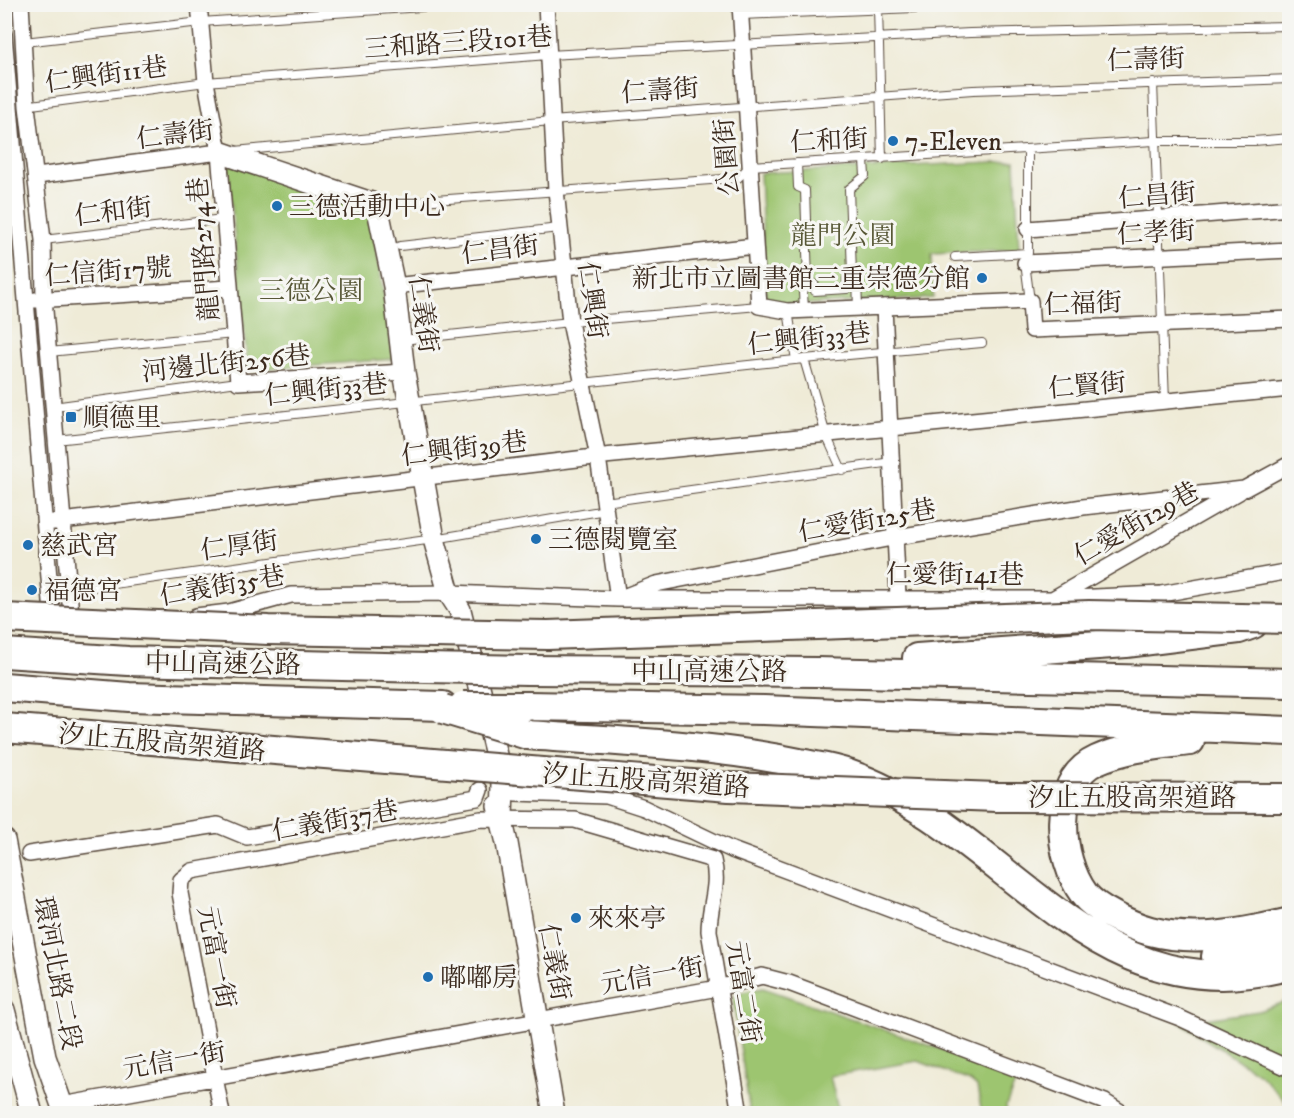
<svg xmlns="http://www.w3.org/2000/svg" width="1294" height="1118" font-family="'IM FELL DW Pica','Noto Serif TC',serif">
  <style>
    .green { fill: #9dc570; stroke: #6c7847; stroke-width: 1.5 }
    .lines { fill: none; stroke-linecap: round; stroke-linejoin: round }
    .lane-casing { stroke: #56473a; stroke-width: 10 }
    .street-casing { stroke: #56473a; stroke-width: 18 }
    .secondary-casing { stroke: #56473a; stroke-width: 24 }
    .highway-casing { stroke: #56473a; stroke-width: 32 }
    .lane { stroke: #fff; stroke-width: 8 }
    .street { stroke: #fff; stroke-width: 15 }
    .secondary { stroke: #fff; stroke-width: 21 }
    .highway { stroke: #fff; stroke-width: 28 }
    .highway-bridge-casing { stroke: #56473a; stroke-width: 32; stroke-linecap: butt }
    .highway-bridge { stroke: #fff; stroke-width: 28 }
    .poi-dot { fill: #1f6fb2; stroke: #f6f6f2; stroke-width: 2 }
    .labels { text-anchor: middle; stroke-width: 6; stroke-linejoin: round; paint-order: stroke }
    .street-label { font-size: 26px; fill: #3b2a1e; stroke: #f6f6f2 }
    .poi-label { font-size: 26px; fill: #3b2a1e; stroke: #f6f6f2; text-anchor: start }
    .park-label { font-size: 26px; fill: #585837; stroke: #f6f6f2 }
  </style>
  <rect width="100%" height="100%" fill="#f6f6f2"/>
  <filter id="ink" filterUnits="userSpaceOnUse"><feTurbulence type="fractalNoise" baseFrequency=".0167" numOctaves="2"/><feDisplacementMap in="SourceGraphic" scale="12" xChannelSelector="R" yChannelSelector="G"/><feConvolveMatrix kernelMatrix="1 2 1 2 8 2 1 2 1" color-interpolation-filters="sRGB"/></filter>
  <filter id="wash" filterUnits="userSpaceOnUse"><feTurbulence type="fractalNoise" baseFrequency=".008" numOctaves="4" result="noise"/><feDisplacementMap in="SourceGraphic" scale="24" xChannelSelector="R" yChannelSelector="G"/><feGaussianBlur stdDeviation="1.35" result="paint"/><feColorMatrix in="noise" values="0 0 0 0 0 0 0 0 0 0 0 0 0 0 0 0 0 1.4 0 .05"/><feComposite in="paint" operator="in"/></filter>
  <g filter="url(#wash)">
    <rect width="100%" height="100%" fill="#efebd7"/>
    <path class="green" d="M227 159 370 209 394 359 248 370Z
      M1015 161 1019 250 932 254 933 298 766 306 760 173Z
      M763 988 1018 1076 1006 1106 1007 1113H982L977 1087 970 1081 918 1061 830 1076 839 1113H750L733 999 737 993Z
      M1289 1000V1106L1260 1074 1180 1023 1259 1011Z"/>
  </g>
  <g filter="url(#ink)">
    <g class="lines">
      <defs>
        <path id="lane" d="M878 7 882 159
          M741 15 1014 4
          M24 42 201 22 466 4
          M1153 83 1165 402
          M24 106 206 82 548 55 970 33 1290 26
          M1028 150V253L1025 263 1030 301
          M235 151 551 121 973 90 1290 79
          M797 163 798 187 805 190 808 281 815 285V291L847 289V279L852 274 849 189 865 176 864 160
          M380 204 738 178 750 166 1154 141H1254L1290 138
          M43 240 223 219
          M400 246 559 228
          M955 257 1028 253
          M852 274 857 279 858 308
          M804 310 803 292 808 281
          M788 311 796 360
          M402 340 570 322 759 306
          M49 352 234 334
          M804 359 826 435 842 470
          M53 407 238 382
          M56 440 804 359 982 343
          M605 502 892 462
          M50 593 434 539 606 510"/>
        <path id="street" d="M21 4 27 106 43 240 44 299 72 626
          M199 4 206 82 219 152 238 382 404 372
          M546 4 556 190 570 322 598 457 618 599H1051L1161 594 1290 571
          M740 4 759 306 787 311 1030 301 1032 330 1290 319
          M4 34 53 626
          M37 176 219 152
          M1028 229 1290 208
          M1025 263 1290 250
          M394 286 755 246
          M35 300 229 288
          M884 307 898 597
          M45 523 594 457 1290 389
          M1054 598 1239 492
          M196 616 229 612 291 595 449 593 618 599 656 584 897 537 1083 507 1244 489 1290 464
          M515 793 607 796 644 808 732 850 1180 1018 1290 1069
          M29 854 218 825 247 837 477 798 480 790
          M62 1105 718 988 762 976 789 983 1105 1102 1124 1114
          M222 1114 180 893 181 880 192 871 481 819 575 820 713 860C720 886 709 905 709 931L740 1114"/>
        <path id="secondary" d="M219 152 377 205 394 286 404 372 434 539 449 593 460 610 503 783 502 819
          M498 806 507 843 554 1114
          M4 840 45 1057 65 1114
          M4 1010 32 1114"/>
        <path id="highway" d="M4 653 128 661 427 668
          M917 658 1126 643 1239 629 1253 624
          M528 670 817 672 1290 683
          M4 687 129 697 443 706
          M527 706 764 710 1290 731
          M528 735C618 742 711 744 799 763 815 766 833 768 848 774 1008 829 1092 1021 1290 965
          M1190 741C1159 745 1126 747 1097 760 1050 781 1058 859 1084 894 1095 909 1131 926 1150 931 1196 943 1244 933 1290 922
          M1216 956 1260 950 1290 941"/>
      </defs>
      <use href="#lane" class="lane-casing"/>
      <use href="#street" class="street-casing"/>
      <use href="#secondary" class="secondary-casing"/>
      <use href="#highway" class="highway-casing"/>
      <use href="#lane" class="lane"/>
      <use href="#street" class="street"/>
      <use href="#secondary" class="secondary"/>
      <use href="#highway" class="highway"/>
      <defs>
        <path id="highway-bridge" d="M4 618 268 630 548 635 1089 615 1290 619
          M427 668 528 670
          M463 706H527
          M443 709 528 735
          M4 728 729 787 997 797 1290 798"/>
      </defs>
      <use href="#highway-bridge" class="highway-bridge-casing"/>
      <use href="#highway-bridge" class="highway-bridge"/>
    </g>
  </g>
  <g class="poi-dot">
    <circle cx="893" cy="141" r="6"/>
    <circle cx="277" cy="206" r="6"/>
    <circle cx="982" cy="278" r="6"/>
    <rect x="65" y="411" width="12" height="12" rx="3"/>
    <circle cx="536" cy="539" r="6"/>
    <circle cx="28" cy="545" r="6"/>
    <circle cx="32" cy="590" r="6"/>
    <circle cx="576" cy="918" r="6"/>
    <circle cx="428" cy="977" r="6"/>
  </g>
  <g class="labels">
    <g class="street-label">
      <text transform="translate(458 42) rotate(-4)" y="9">三和路三段101巷</text>
      <text transform="translate(1146 59) rotate(-2)" y="9">仁壽街</text>
      <text transform="translate(106 74) rotate(-8)" y="9">仁興街11巷</text>
      <text transform="translate(660 90) rotate(-4)" y="9">仁壽街</text>
      <text transform="translate(175 134) rotate(-7)" y="9">仁壽街</text>
      <text transform="translate(829 140) rotate(-3)" y="9">仁和街</text>
      <text transform="translate(726 157) rotate(-94)" y="9">公園街</text>
      <text transform="translate(1157 195) rotate(-5)" y="9">仁昌街</text>
      <text transform="translate(113 211) rotate(-7)" y="9">仁和街</text>
      <text transform="translate(1156 232) rotate(-3)" y="9">仁孝街</text>
      <text transform="translate(203 249) rotate(-95)" y="9">龍門路274巷</text>
      <text transform="translate(500 249) rotate(-7)" y="9">仁昌街</text>
      <text transform="translate(108 271) rotate(-4)" y="9">仁信街17號</text>
      <text transform="translate(593 300) rotate(82)" y="9">仁興街</text>
      <text transform="translate(1083 303) rotate(-2)" y="9">仁福街</text>
      <text transform="translate(424 314) rotate(82)" y="9">仁義街</text>
      <text transform="translate(809 338) rotate(-6)" y="9">仁興街33巷</text>
      <text transform="translate(226 363) rotate(-6)" y="9">河邊北街256巷</text>
      <text transform="translate(1087 385) rotate(-5)" y="9">仁賢街</text>
      <text transform="translate(326 389) rotate(-6)" y="9">仁興街33巷</text>
      <text transform="translate(464 448) rotate(-7)" y="9">仁興街39巷</text>
      <text transform="translate(867 520) rotate(-10)" y="9">仁愛街125巷</text>
      <text transform="translate(1136 523) rotate(-30)" y="9">仁愛街129巷</text>
      <text transform="translate(239 545) rotate(-8)" y="9">仁厚街</text>
      <text x="955" y="583">仁愛街141巷</text>
      <text transform="translate(222 585) rotate(-10)" y="9">仁義街35巷</text>
      <text transform="translate(223 663) rotate(1)" y="9">中山高速公路</text>
      <text x="709" y="680">中山高速公路</text>
      <text transform="translate(162 742) rotate(5)" y="9">汐止五股高架道路</text>
      <text transform="translate(646 780) rotate(4)" y="9">汐止五股高架道路</text>
      <text x="1132" y="806">汐止五股高架道路</text>
      <text transform="translate(335 820) rotate(-10)" y="9">仁義街37巷</text>
      <text transform="translate(217 957) rotate(79)" y="9">元富一街</text>
      <text transform="translate(555 962) rotate(80)" y="9">仁義街</text>
      <text transform="translate(58 973) rotate(79)" y="9">環河北路二段</text>
      <text transform="translate(652 975) rotate(-10)" y="9">元信一街</text>
      <text transform="translate(744 992) rotate(81)" y="9">元富二街</text>
      <text transform="translate(174 1060) rotate(-10)" y="9">元信一街</text>
    </g>
    <g class="poi-label">
      <text x="905" y="150">7-Eleven</text>
      <text x="289" y="215">三德活動中心</text>
      <text x="970" y="287" text-anchor="end">新北市立圖書館三重崇德分館</text>
      <text x="83" y="426">順德里</text>
      <text x="548" y="548">三德閱覽室</text>
      <text x="40" y="554">慈武宮</text>
      <text x="44" y="599">福德宮</text>
      <text x="588" y="927">來來亭</text>
      <text x="440" y="986">嘟嘟房</text>
    </g>
    <g class="park-label">
      <text x="843" y="244">龍門公園</text>
      <text x="311" y="299">三德公園</text>
    </g>
  </g>
  <rect width="1294" height="1118" fill="none" stroke="#f6f6f2" stroke-width="24"/>
</svg>
